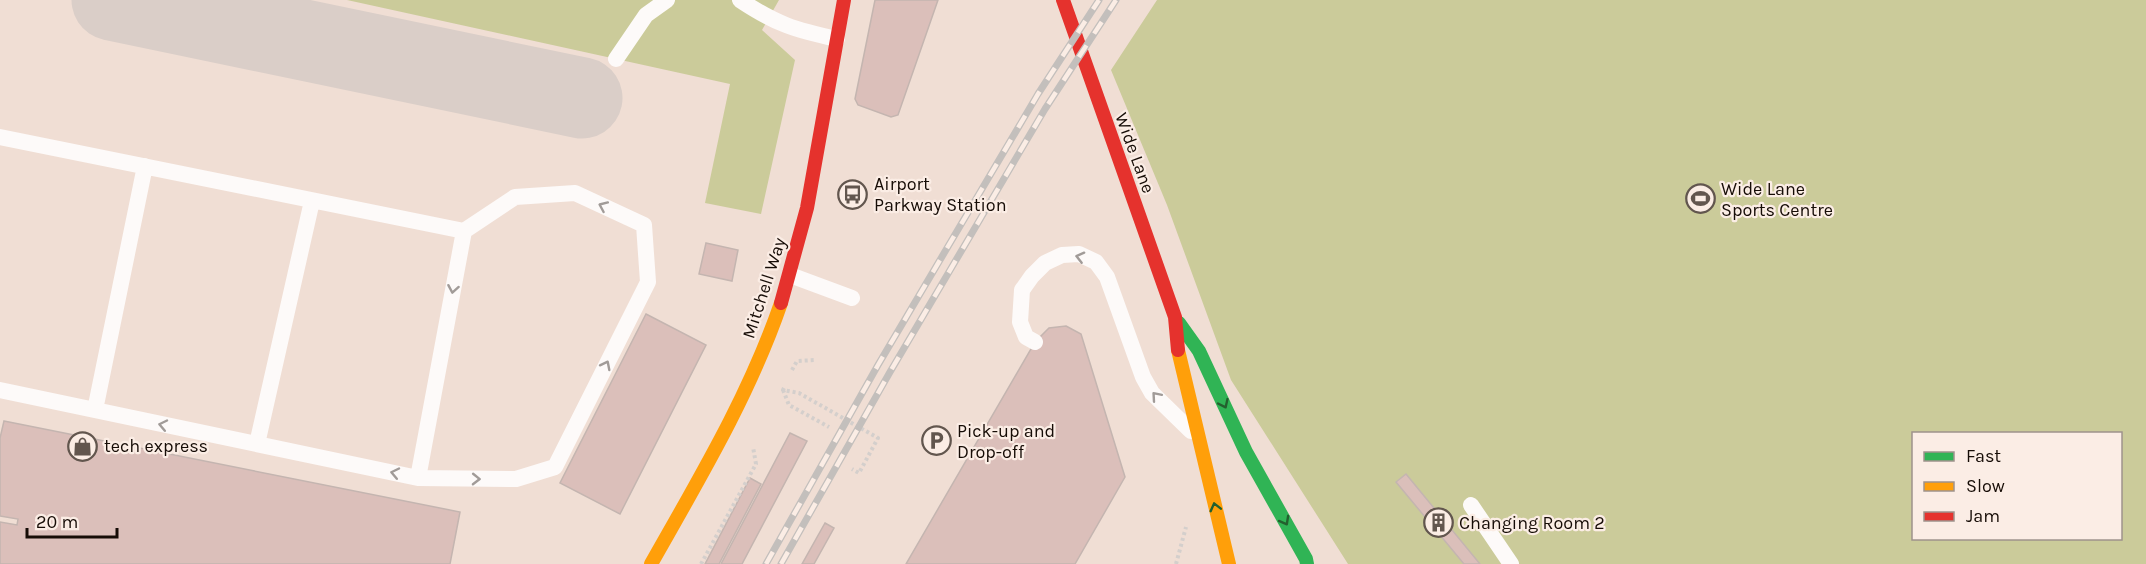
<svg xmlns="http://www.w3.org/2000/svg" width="2146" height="564" font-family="Karla,sans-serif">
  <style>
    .green { fill: #cbcb9a; fill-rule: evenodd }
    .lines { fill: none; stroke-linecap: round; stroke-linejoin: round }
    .taxiway { stroke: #dacec8; stroke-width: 81 }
    .building { fill: #dbbfba; stroke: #c4b5b0; stroke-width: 1.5 }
    .path { stroke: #d4cfcc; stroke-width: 4; stroke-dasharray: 3 3; stroke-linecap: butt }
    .lane { stroke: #fdfaf9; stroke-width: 16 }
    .fast { stroke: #30b455; stroke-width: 14 }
    .slow { stroke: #ff9f0a; stroke-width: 14 }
    .jam { stroke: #e5322d; stroke-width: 14 }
    .rail-casing { stroke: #c3bfbc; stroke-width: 7 }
    .rail { stroke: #fbede5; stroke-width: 4.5; stroke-dasharray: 14; stroke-linecap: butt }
    .oneway { stroke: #a19b98 }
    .oneway2 { stroke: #23602e }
    .labels { text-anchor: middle; stroke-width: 4.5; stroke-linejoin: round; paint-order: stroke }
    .street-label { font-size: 18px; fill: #160c06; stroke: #fbede5 }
    .poi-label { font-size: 18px; fill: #160c06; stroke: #fbede5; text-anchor: start }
  </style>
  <rect width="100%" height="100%" fill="#f0ded4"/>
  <path class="green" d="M347 0H779L762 30 795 60 761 214 705 203 730 84Z
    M1157 0H2146V564H1348L1231 380 1167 205 1111 70ZM1914 434H2120V538H1914Z"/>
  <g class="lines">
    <path class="taxiway" d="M112 0 582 98"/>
  </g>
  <path class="building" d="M875 0H938L898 115 891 117 858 105 855 99Z
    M706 243 738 250 732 281 699 274Z
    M646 314 706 345 620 514 560 483Z
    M1066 326 1081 334 1125 477 1075 564H906L1035 342 1049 328Z
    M4 421 460 512 450 564H0V522L17 525 18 519 0 516V438Z
    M790 433 807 441 742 564H721Z
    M1406 474 1480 564H1464L1396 482Z
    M750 478 761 484 719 564H705Z
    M825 523 834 528 814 564H802Z"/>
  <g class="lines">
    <path class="path" d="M792 370 797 361 815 360
      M784 388 783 390 799 393 878 438 859 473 852 469
      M783 390 789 405 829 427
      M701 564 756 464 753 447
      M1176 564 1186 527"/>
    <path class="lane" d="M740 0C776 24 795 30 837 39
      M616 59 646 15 667 0
      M0 137 464 231 515 197 575 193 644 225 648 282 555 467 516 479 418 478
      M790 275 852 298
      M1035 342 1026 337 1020 322 1022 290 1032 276 1045 263 1062 255 1079 254 1096 262 1107 277 1143 377 1152 393 1191 431
      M0 390 418 478 464 231
      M95 410 145 166
      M257 444 312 201
      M1471 505 1511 564"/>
    <path class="fast" d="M1179 323 1199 351 1246 452 1306 559 1307 564"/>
    <path class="slow" d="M1178 350 1229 564
      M651 564C699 479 749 396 781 303"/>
    <path class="jam" d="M1063 0 1175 317 1178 350
      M781 303 807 208 844 0"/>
    <defs>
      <path id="rail" d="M766 564 878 365 1038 94 1099 0
        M781 564 890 372 1045 109 1116 0"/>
    </defs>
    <use href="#rail" class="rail-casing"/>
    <use href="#rail" class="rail"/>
  </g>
  <defs><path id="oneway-chevron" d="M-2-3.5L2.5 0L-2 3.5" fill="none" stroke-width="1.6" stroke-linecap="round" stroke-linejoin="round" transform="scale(1.5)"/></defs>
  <g class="oneway">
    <use href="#oneway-chevron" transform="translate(603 206) rotate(-156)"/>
    <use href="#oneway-chevron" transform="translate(1080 257) rotate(-166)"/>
    <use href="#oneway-chevron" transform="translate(453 289) rotate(100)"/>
    <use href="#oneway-chevron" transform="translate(606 365) rotate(-63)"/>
    <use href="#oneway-chevron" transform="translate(1156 396) rotate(-131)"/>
    <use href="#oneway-chevron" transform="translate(163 425) rotate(-168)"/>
    <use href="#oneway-chevron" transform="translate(395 473) rotate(-168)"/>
    <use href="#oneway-chevron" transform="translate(476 479) rotate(1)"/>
  </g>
  <g class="oneway2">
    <use href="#oneway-chevron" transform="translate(1224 404) rotate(65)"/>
    <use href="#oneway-chevron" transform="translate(1215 507) rotate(-104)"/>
    <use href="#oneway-chevron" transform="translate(1285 521) rotate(61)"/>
  </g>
  <defs>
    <symbol id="bus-ring" viewBox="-11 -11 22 22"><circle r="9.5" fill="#fbede5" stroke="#62564e" stroke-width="1.5"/><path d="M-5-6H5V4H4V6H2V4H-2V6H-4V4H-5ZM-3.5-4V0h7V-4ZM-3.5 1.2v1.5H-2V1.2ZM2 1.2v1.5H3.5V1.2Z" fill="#62564e"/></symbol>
    <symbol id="stadium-ring" viewBox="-11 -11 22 22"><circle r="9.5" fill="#fbede5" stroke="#62564e" stroke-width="1.5"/><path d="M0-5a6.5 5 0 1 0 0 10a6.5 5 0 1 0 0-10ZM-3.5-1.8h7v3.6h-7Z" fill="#62564e"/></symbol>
    <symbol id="parking-ring" viewBox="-11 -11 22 22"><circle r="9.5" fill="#fbede5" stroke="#62564e" stroke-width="1.5"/><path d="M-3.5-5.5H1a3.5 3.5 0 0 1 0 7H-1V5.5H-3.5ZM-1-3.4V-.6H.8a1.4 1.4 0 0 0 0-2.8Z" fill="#62564e"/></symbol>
    <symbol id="shop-ring" viewBox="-11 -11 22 22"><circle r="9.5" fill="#fbede5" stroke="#62564e" stroke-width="1.5"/><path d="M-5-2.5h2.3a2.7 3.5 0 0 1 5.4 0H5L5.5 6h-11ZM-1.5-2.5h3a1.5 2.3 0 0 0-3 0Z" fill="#62564e"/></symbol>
    <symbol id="building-ring" viewBox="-11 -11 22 22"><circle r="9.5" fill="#fbede5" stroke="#62564e" stroke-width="1.5"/><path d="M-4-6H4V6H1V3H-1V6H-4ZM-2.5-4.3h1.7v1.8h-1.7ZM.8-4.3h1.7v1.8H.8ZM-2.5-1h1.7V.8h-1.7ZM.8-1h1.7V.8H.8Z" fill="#62564e"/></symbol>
  </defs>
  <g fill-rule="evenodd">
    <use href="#bus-ring" x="836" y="178" width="33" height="33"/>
    <use href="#stadium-ring" x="1684" y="182" width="33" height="33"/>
    <use href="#parking-ring" x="920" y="424" width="33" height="33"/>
    <use href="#shop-ring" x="66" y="430" width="33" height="33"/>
    <use href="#building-ring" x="1422" y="506" width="33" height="33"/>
  </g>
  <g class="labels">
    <g class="street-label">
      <text transform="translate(1135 153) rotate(70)" y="6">Wide Lane</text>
      <text transform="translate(764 288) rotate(-72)" y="6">Mitchell Way</text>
    </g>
    <g class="poi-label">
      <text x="874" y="190">Airport<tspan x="874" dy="21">Parkway Station</tspan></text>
      <text x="1721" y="195">Wide Lane<tspan x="1721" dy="21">Sports Centre</tspan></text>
      <text x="957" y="437">Pick-up and<tspan x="957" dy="21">Drop-off</tspan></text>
      <text x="104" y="452">tech express</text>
      <text x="1459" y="529">Changing Room 2</text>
    </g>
  </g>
  <rect x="1912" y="432" width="210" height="108" fill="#fbede5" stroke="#9f938c" stroke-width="1.5"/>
  <rect x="1924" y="452" width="30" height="9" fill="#30b455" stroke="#9f938c" stroke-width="1.5"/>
  <text x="1966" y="462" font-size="18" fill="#160c06">Fast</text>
  <rect x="1924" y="482" width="30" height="9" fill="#ff9f0a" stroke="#9f938c" stroke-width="1.5"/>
  <text x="1966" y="492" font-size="18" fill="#160c06">Slow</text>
  <rect x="1924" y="512" width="30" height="9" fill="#e5322d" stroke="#9f938c" stroke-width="1.5"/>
  <text x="1966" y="522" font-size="18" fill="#160c06">Jam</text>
  <path d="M27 528v9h90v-9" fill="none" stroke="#160c06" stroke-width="3"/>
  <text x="36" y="528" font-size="18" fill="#160c06" stroke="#fbede5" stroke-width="4.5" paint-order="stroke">20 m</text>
</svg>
